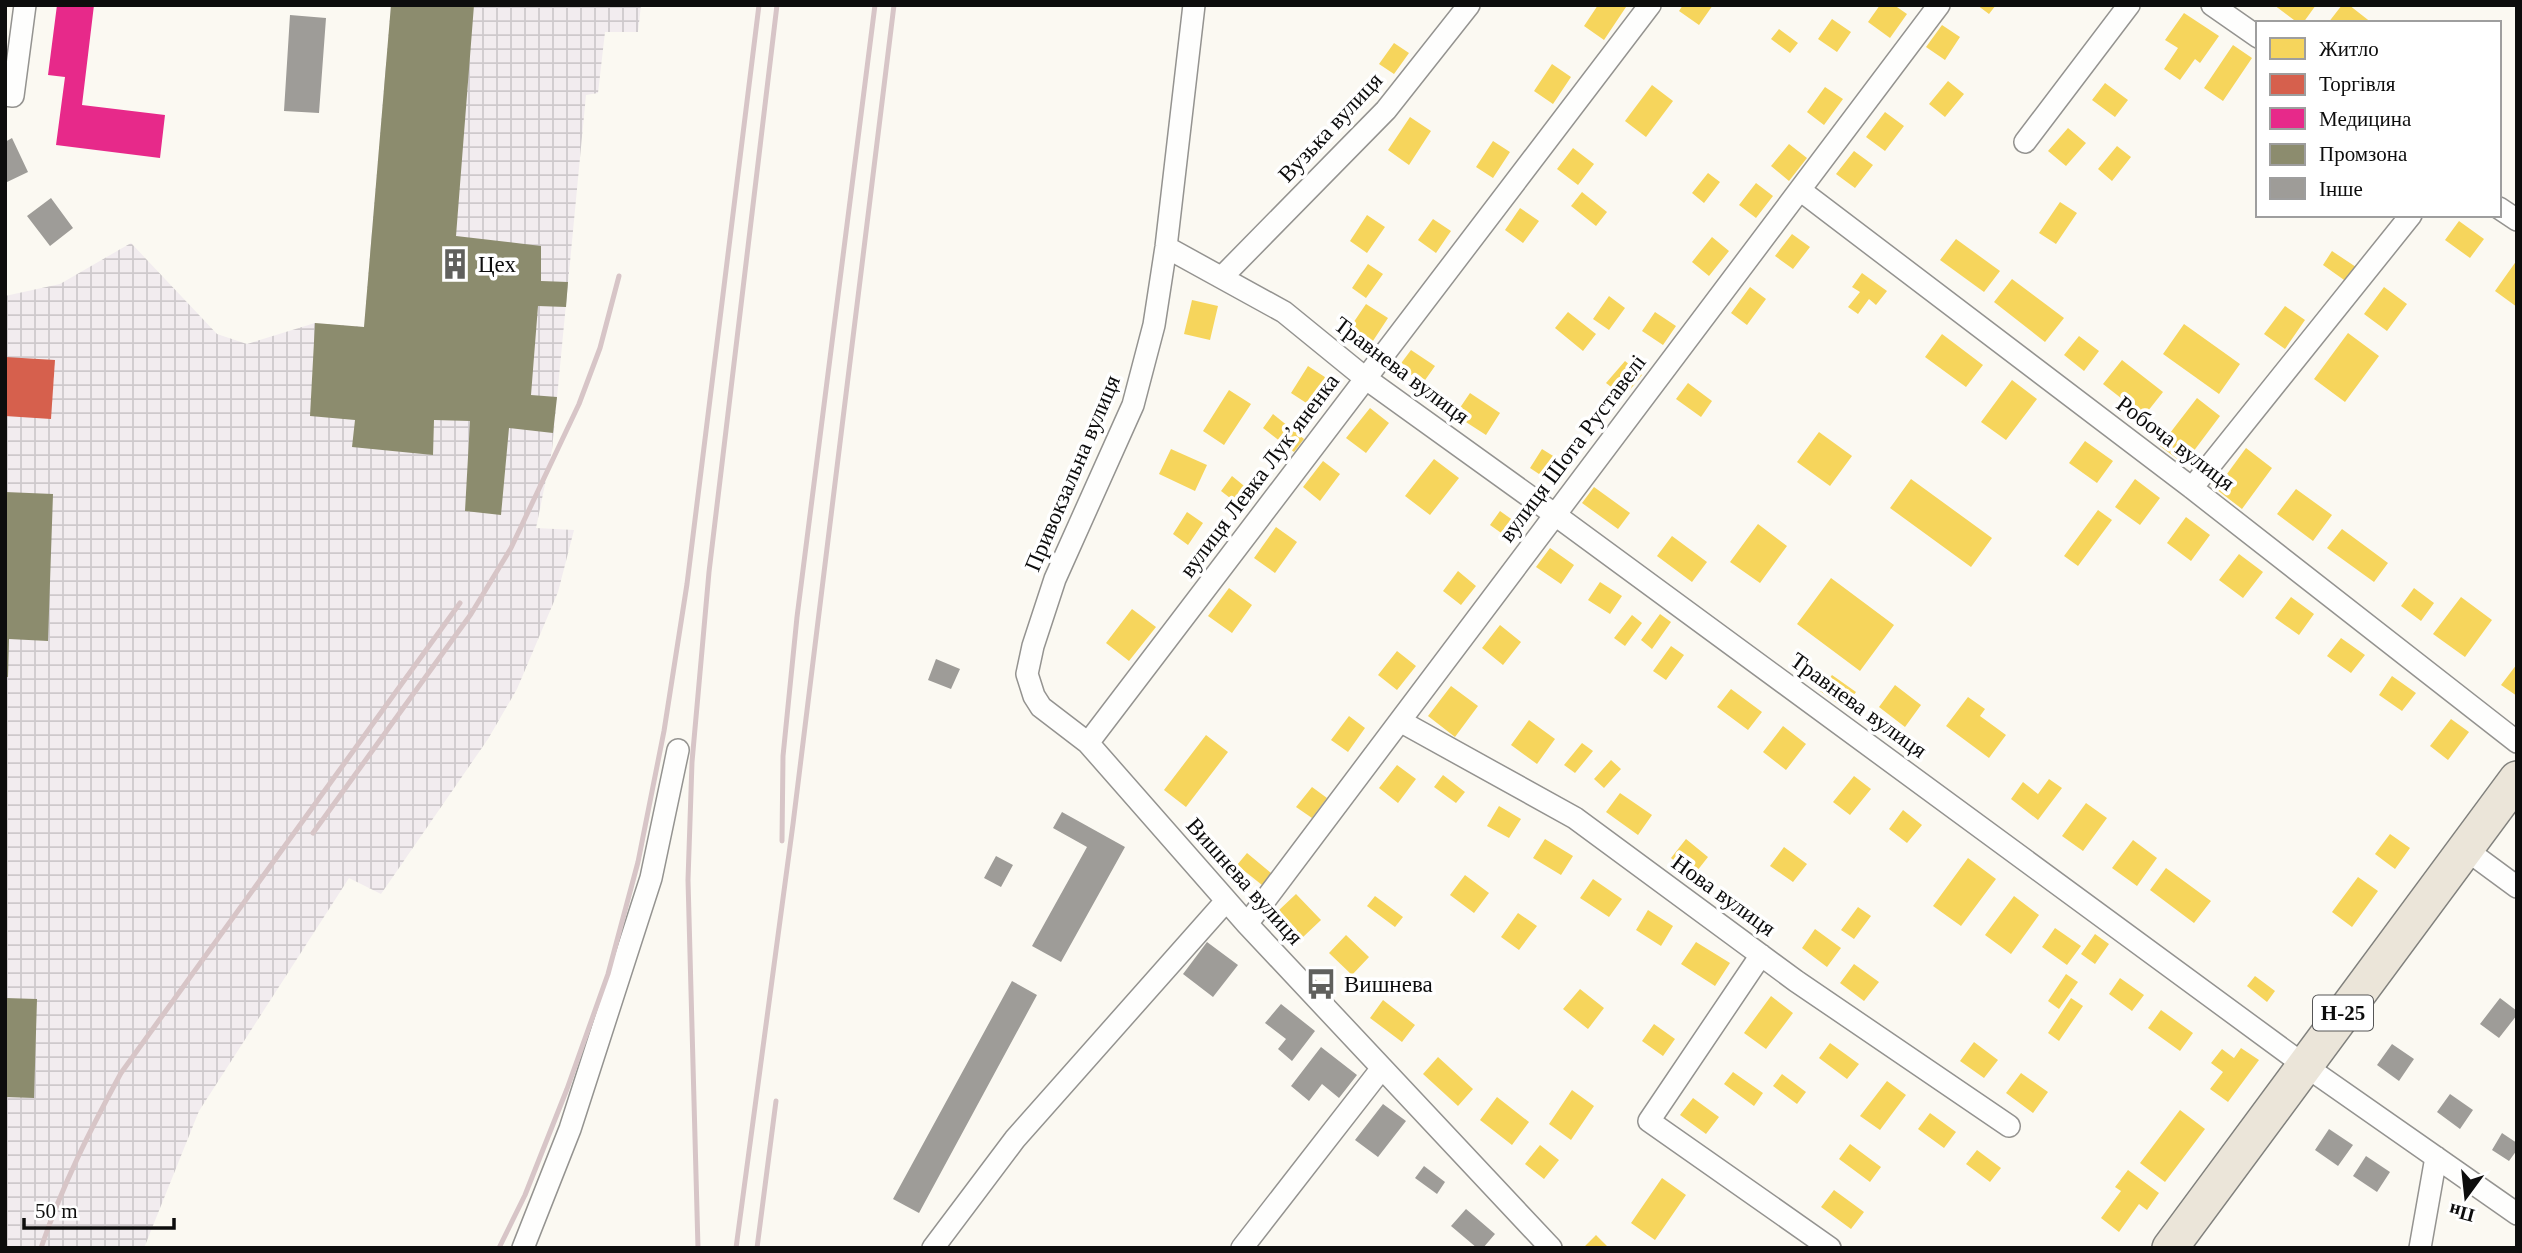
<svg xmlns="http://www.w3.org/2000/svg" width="2522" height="1253" font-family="'Times New Roman',serif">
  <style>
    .industrial { fill: url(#industrial-grid) }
    .homes { fill: #f6d55c }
    .shops { fill: #d6604d }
    .health { fill: #e7298a }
    .industry { fill: #8c8c6e }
    .building { fill: #9e9c98 }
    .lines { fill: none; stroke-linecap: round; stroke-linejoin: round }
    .street-casing { stroke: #949390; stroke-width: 24 }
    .primary-casing { stroke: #81817d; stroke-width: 38 }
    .street { stroke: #fefefd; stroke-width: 21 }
    .primary { stroke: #ebe5d9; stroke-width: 35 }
    .rail { stroke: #d7c5c7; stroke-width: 5 }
    .labels { text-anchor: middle; stroke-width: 7; stroke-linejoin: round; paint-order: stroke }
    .shield { fill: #fff; stroke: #565656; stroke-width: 2 }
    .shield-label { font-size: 21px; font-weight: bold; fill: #0d0d0d }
    .street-label { font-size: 23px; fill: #0d0d0d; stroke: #fff }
    .poi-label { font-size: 23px; fill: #0d0d0d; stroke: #fff; text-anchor: start }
  </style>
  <defs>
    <pattern id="industrial-grid" width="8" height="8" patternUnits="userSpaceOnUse" patternTransform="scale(1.75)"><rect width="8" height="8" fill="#f2ecef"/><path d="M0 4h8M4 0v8" fill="none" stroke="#cec9cc"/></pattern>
  </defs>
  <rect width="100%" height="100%" fill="#fbf9f2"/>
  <path class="industrial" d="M391 5H641L638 32H605L598 93 586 95 552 450 536 528 574 530 558 592 517 689 488 739 381 894 349 878 199 1111 144 1248H5V296L60 284 131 243 217 334 247 344 315 323 364 327Z"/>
  <path class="homes" d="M1598 5 1626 7 1604 40 1584 26Z
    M1683 5H1713L1699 25 1679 11Z
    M1880 5H1894L1907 14 1890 38 1868 22Z
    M1977 5H1996L1989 14Z
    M2274 5H2316L2303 23H2298Z
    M2342 5H2349L2372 23H2328Z
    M2184 13 2219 36 2200 63 2195 59 2180 80 2164 69 2178 48 2165 40Z
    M1832 19 1851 32 1837 52 1818 39Z
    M1942 25 1960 37 1945 60 1926 47Z
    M1779 29 1798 43 1790 53 1771 39Z
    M1394 43 1409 53 1394 74 1379 64Z
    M2233 45 2252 58 2223 101 2204 88Z
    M1552 64 1571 77 1553 104 1534 91Z
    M1948 81 1964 94 1945 117 1929 104Z
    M2105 83 2128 100 2115 117 2092 100Z
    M1652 85 1673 101 1646 137 1625 121Z
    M1825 87 1843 99 1824 125 1807 112Z
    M1885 112 1904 126 1885 151 1866 137Z
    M1410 117 1431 131 1409 165 1388 150Z
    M2068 128 2086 143 2066 166 2048 151Z
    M1493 141 1510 152 1493 178 1476 167Z
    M1789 144 1807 158 1789 181 1771 166Z
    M2117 146 2131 157 2112 181 2098 169Z
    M1573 148 1594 164 1578 185 1557 169Z
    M1854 151 1873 165 1855 188 1836 174Z
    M1708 173 1720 182 1704 203 1692 193Z
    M1756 183 1773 196 1756 218 1739 205Z
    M1582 192 1607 212 1596 226 1571 206Z
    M2060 202 2077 213 2056 244 2039 233Z
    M1520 208 1539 221 1523 243 1505 230Z
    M1367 215 1385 227 1367 253 1350 241Z
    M1433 219 1451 231 1436 253 1418 240Z
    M2459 221 2484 239 2470 258 2445 240Z
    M1792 234 1810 247 1793 269 1775 256Z
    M1712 237 1729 251 1709 276 1692 262Z
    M1956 239 2000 271 1984 292 1940 260Z
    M2332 251 2356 267 2347 282 2323 265Z
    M2517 260V307L2495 291Z
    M1368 264 1383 274 1366 298 1352 288Z
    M1862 273 1887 291 1876 305 1869 299 1858 314 1848 307 1860 292 1852 287Z
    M2012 279 2064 318 2045 342 1994 302Z
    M1750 287 1766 299 1747 325 1731 313Z
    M2384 287 2407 304 2387 331 2364 314Z
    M1609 296 1625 308 1609 330 1593 319Z
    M1192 300 1218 306 1210 340 1184 334Z
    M1366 304 1388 318 1369 347 1347 332Z
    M2285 306 2305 320 2285 349 2264 334Z
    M1568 312 1596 334 1583 351 1555 328Z
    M1655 312 1676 326 1663 345 1642 331Z
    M2184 324 2240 364 2219 394 2163 354Z
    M2348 333 2379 356 2345 402 2314 379Z
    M1942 334 1983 365 1966 387 1925 357Z
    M2079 336 2099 351 2084 371 2064 355Z
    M1411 350 1435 366 1423 383 1399 366Z
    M2122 360 2163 392 2144 416 2103 384Z
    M1625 361 1642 375 1624 397 1606 383Z
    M1308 366 1334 383 1317 410 1291 393Z
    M2012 380 2037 399 2006 440 1981 422Z
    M1688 383 1712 401 1701 417 1676 399Z
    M1229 390 1251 404 1224 445 1203 431Z
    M1470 393 1500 413 1486 435 1455 415Z
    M2197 398 2220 416 2184 464 2160 446Z
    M1370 408 1389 423 1366 453 1346 438Z
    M1273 414 1304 439 1294 452 1263 428Z
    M1819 432 1852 456 1830 486 1797 462Z
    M2085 441 2113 461 2097 483 2069 463Z
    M2246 448 2272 468 2242 509 2216 489Z
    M1171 449 1207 465 1195 491 1159 474Z
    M1542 449 1566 464 1554 484 1530 468Z
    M1434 459 1459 478 1430 515 1405 496Z
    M1323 461 1340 474 1320 501 1303 487Z
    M1232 476 1254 494 1243 508 1221 491Z
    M1911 479 1992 538 1971 567 1890 508Z
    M2135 479 2160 498 2140 525 2115 507Z
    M1594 487 1630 513 1618 529 1582 503Z
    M2296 489 2332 515 2313 541 2277 514Z
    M2098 510 2112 520 2078 566 2064 556Z
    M1500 511 1521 526 1511 540 1490 525Z
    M1187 512 1203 523 1188 545 1173 534Z
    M2186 517 2210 535 2191 561 2167 543Z
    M1758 524 1787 546 1760 583 1730 562Z
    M1276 527 1297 542 1275 573 1254 558Z
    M2342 529 2388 563 2374 582 2327 548Z
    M1672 536 1707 562 1692 582 1657 556Z
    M1550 548 1574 565 1561 584 1536 567Z
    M2239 554 2263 572 2243 598 2219 580Z
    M1458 571 1476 586 1461 605 1443 591Z
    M1831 578 1894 625 1860 671 1797 624Z
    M1600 582 1622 596 1610 614 1588 600Z
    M1229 588 1252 605 1232 633 1208 616Z
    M2414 588 2434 603 2421 621 2401 606Z
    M2291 597 2314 614 2299 635 2275 618Z
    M2461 597 2492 620 2465 657 2433 634Z
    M1132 609 1156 627 1129 661 1106 643Z
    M1660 614 1671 622 1652 649 1641 640Z
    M1632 615 1642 623 1625 646 1614 638Z
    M1500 625 1521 642 1503 665 1482 648Z
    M2341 638 2365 655 2351 673 2327 656Z
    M1671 646 1684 655 1666 680 1653 671Z
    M1397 651 1416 666 1397 690 1378 675Z
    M2517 664V696L2501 685Z
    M1832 675 1856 692 1844 708 1820 691Z
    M2392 676 2416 693 2402 711 2379 695Z
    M1895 685 1921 705 1905 727 1879 707Z
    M1451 686 1478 706 1455 737 1428 716Z
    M1731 689 1762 712 1748 730 1717 707Z
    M1968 697 1985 709 1980 716 2006 735 1989 758 1946 726Z
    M1349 716 1365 728 1348 752 1331 740Z
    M2451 719 2469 732 2448 760 2430 746Z
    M1529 720 1555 739 1537 764 1511 745Z
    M1783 726 1806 744 1786 770 1763 752Z
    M1206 735 1228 752 1186 807 1164 790Z
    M1582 743 1593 751 1575 773 1564 765Z
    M1611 760 1621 769 1604 788 1594 779Z
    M1397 765 1416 779 1398 803 1379 788Z
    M1443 775 1465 792 1456 803 1434 787Z
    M1854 776 1871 789 1850 815 1833 802Z
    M2049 779 2062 788 2038 820 2011 799 2023 782 2038 794Z
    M1312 787 1327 798 1312 818 1296 807Z
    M1620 793 1652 815 1638 835 1606 812Z
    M2086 803 2107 818 2083 851 2062 836Z
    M1499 806 1521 819 1509 838 1487 826Z
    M1903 810 1922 825 1907 843 1889 829Z
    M2390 834 2410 848 2395 869 2375 854Z
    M1545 839 1573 856 1561 875 1533 858Z
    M1686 839 1708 857 1693 876 1671 858Z
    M2133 840 2157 858 2137 886 2112 868Z
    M1784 847 1807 864 1793 882 1770 866Z
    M1247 853 1271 873 1262 885 1237 865Z
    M1968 858 1996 879 1961 926 1933 906Z
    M2166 868 2211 901 2194 923 2150 890Z
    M1465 875 1489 893 1474 913 1450 895Z
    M2358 877 2378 891 2352 927 2332 912Z
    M1593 879 1622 899 1609 917 1580 898Z
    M1296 894 1321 920 1302 938 1277 912Z
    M1375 896 1403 917 1395 927 1367 906Z
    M2014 896 2039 915 2011 954 1985 935Z
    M1858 907 1871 916 1854 939 1841 930Z
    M1648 910 1673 926 1661 946 1636 930Z
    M1518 913 1537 926 1519 950 1501 937Z
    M2055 928 2081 946 2067 965 2042 947Z
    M1815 929 1841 948 1827 967 1802 948Z
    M2095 934 2109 944 2095 964 2081 954Z
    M1346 935 1369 957 1352 975 1329 953Z
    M1696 942 1730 963 1715 986 1681 964Z
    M1854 964 1879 982 1864 1001 1840 983Z
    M2066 974 2078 982 2059 1009 2048 1001Z
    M2255 976 2275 991 2267 1002 2247 986Z
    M2120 978 2144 995 2132 1011 2109 994Z
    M1580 989 1604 1008 1588 1029 1563 1009Z
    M1771 996 1793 1013 1766 1049 1744 1033Z
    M2071 998 2083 1006 2059 1041 2048 1033Z
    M1383 1000 1415 1025 1402 1042 1370 1018Z
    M2161 1010 2193 1033 2180 1051 2148 1028Z
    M1654 1024 1675 1039 1663 1056 1642 1041Z
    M1974 1042 1998 1060 1984 1078 1960 1061Z
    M1830 1043 1859 1064 1847 1079 1819 1058Z
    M2241 1048 2259 1060 2228 1102 2210 1089 2223 1072 2211 1063 2222 1049 2234 1058Z
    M1438 1057 1473 1089 1458 1106 1423 1074Z
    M1733 1072 1763 1093 1754 1106 1724 1084Z
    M2021 1073 2048 1092 2033 1113 2006 1093Z
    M1782 1074 1806 1092 1797 1104 1773 1086Z
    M1887 1081 1906 1095 1880 1130 1860 1116Z
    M1572 1090 1594 1106 1571 1140 1549 1124Z
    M1497 1097 1529 1122 1512 1145 1480 1120Z
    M1693 1098 1719 1117 1706 1134 1680 1115Z
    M2180 1110 2205 1129 2165 1182 2140 1163Z
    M1930 1113 1956 1132 1944 1148 1918 1129Z
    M1850 1144 1881 1167 1870 1182 1839 1159Z
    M1540 1145 1559 1160 1544 1179 1525 1164Z
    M1977 1150 2001 1168 1990 1182 1966 1164Z
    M2128 1170 2159 1193 2147 1210 2139 1204 2119 1232 2101 1218 2121 1191 2115 1187Z
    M1662 1178 1686 1195 1655 1240 1631 1223Z
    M1834 1190 1864 1212 1851 1229 1821 1207Z
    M1596 1235 1609 1248H1583Z"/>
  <path class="shops" d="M5 357 55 360 51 419 5 416Z"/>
  <path class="health" d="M57 5H94L82 105 165 115 160 158 56 145 65 77 48 75Z"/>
  <path class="industry" d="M391 5H474L456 236 541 246V281L568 282 566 307 538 306 531 395 557 397 553 433 509 428 501 515 465 511 470 421 434 420 433 455 352 447 355 420 310 416 315 323 364 327Z
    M5 492 53 494 48 641 9 639 8 677H5Z
    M5 998 37 999 34 1098 5 1097Z"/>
  <path class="building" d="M290 15 326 18 319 113 284 111Z
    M12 138 28 172 5 183V142Z
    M51 198 73 228 50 246 27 216Z
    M936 659 960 669 951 689 928 680Z
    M1062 812 1125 847 1061 962 1032 946 1087 847 1053 828Z
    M996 856 1013 865 1001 887 984 878Z
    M1207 942 1238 965 1213 997 1183 974Z
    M1012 981 1037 995 919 1213 893 1199Z
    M2500 998 2517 1011V1015L2499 1038 2480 1024Z
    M1281 1004 1315 1031 1292 1061 1278 1049 1286 1039 1265 1023Z
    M2392 1044 2414 1059 2399 1081 2377 1065Z
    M1321 1047 1357 1075 1339 1098 1322 1084 1309 1101 1291 1086Z
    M2450 1094 2473 1110 2460 1129 2437 1112Z
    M1383 1104 1406 1121 1378 1157 1355 1140Z
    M2329 1129 2353 1145 2338 1166 2315 1150Z
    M2502 1133 2517 1143V1150L2509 1161 2492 1150Z
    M2366 1156 2390 1172 2377 1192 2353 1176Z
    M1424 1166 1445 1182 1437 1194 1415 1178Z
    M1466 1209 1495 1234 1483 1248H1477L1451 1226Z"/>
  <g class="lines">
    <defs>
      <path id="street" d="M1194 5 1166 247 1154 325 1133 405 1055 579 1033 646 1027 674 1034 696 1041 707 1088 743 1247 924 1551 1248
        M2212 5 2258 37
        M5 95 13 96 25 5
        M2025 142 2129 5
        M1800 190 2192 488 2517 742
        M2499 208 2517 220
        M1166 247 1284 312 1365 378 1554 514 2304 1065 2517 1214
        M1222 277 1386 110 1469 5
        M2192 488 2411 215
        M1400 721 1575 818 1796 981 2009 1126
        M1088 743 1650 5
        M2464 848 2517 887
        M1247 924 1939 5
        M1761 955 1649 1121 1830 1248
        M523 1248 570 1129 651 878 678 750
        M933 1248 1015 1139 1226 901
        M1242 1248 1382 1068
        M2420 1248 2436 1157"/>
      <path id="primary" d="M2170 1248 2517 779"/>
    </defs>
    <use href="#street" class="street-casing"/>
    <use href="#primary" class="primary-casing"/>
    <use href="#street" class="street"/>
    <use href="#primary" class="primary"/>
    <path class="rail" d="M313 833 471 614 511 548 579 404 600 348 619 276
      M782 841 783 756 797 617 875 5
      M41 1248C62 1186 90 1130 121 1073L460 603
      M499 1248 525 1195 567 1089 608 974 638 862 664 731 687 584 759 5
      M698 1248 688 880 692 762 709 572 777 5
      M736 1248 793 824 894 5
      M757 1248 776 1101"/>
  </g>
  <defs>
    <symbol id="building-bare" viewBox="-9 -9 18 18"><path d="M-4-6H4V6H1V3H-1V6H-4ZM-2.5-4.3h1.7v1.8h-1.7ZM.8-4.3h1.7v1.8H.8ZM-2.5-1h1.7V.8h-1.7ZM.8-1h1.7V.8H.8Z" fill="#60605d" stroke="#fff" stroke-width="2.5" paint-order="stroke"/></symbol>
    <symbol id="bus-bare" viewBox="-9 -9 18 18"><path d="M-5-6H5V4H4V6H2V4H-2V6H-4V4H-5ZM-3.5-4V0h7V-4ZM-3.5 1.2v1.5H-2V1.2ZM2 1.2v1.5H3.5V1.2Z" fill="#60605d" stroke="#fff" stroke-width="2.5" paint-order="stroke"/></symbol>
  </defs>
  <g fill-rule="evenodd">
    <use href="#building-bare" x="433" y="242" width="44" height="44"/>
    <use href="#bus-bare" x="1299" y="962" width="44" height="44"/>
  </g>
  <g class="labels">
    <rect class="shield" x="2313" y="995.5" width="60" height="35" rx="5"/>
    <g class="shield-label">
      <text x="2343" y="1020">Н-25</text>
    </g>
    <g class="street-label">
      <text transform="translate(1330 127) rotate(-47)" y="8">Вузька вулиця</text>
      <text transform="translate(1402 370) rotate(37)" y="8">Травнева вулиця</text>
      <text transform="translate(2176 443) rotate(37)" y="8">Робоча вулиця</text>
      <text transform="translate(1572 448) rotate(-53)" y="8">вулиця Шота Руставелі</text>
      <text transform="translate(1072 473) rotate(-67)" y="8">Привокзальна вулиця</text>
      <text transform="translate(1259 475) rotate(-53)" y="8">вулиця Левка Лукʼяненка</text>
      <text transform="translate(1859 705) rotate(36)" y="8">Травнева вулиця</text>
      <text transform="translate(1245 881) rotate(48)" y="8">Вишнева вулиця</text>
      <text transform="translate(1724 895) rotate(36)" y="8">Нова вулиця</text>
    </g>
    <g class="poi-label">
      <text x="478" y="272">Цех</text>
      <text x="1344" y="992">Вишнева</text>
    </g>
  </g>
  <rect width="2522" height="1253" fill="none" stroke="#0d0d0d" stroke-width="14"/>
  <rect x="2256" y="21" width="245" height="196" fill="#ffffff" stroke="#9e9e9e" stroke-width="2"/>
  <rect x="2270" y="38" width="35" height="21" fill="#f6d55c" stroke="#9e9e9e" stroke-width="2"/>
  <text x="2319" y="56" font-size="21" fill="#0d0d0d">Житло</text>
  <rect x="2270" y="74" width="35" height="21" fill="#d6604d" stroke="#9e9e9e" stroke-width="2"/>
  <text x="2319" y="91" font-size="21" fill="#0d0d0d">Торгівля</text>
  <rect x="2270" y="108" width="35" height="21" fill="#e7298a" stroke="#9e9e9e" stroke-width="2"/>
  <text x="2319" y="126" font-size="21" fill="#0d0d0d">Медицина</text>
  <rect x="2270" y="144" width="35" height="21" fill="#8c8c6e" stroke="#9e9e9e" stroke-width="2"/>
  <text x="2319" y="161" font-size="21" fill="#0d0d0d">Промзона</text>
  <rect x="2270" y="178" width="35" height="21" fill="#9e9c98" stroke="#9e9e9e" stroke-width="2"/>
  <text x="2319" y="196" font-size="21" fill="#0d0d0d">Інше</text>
  <g transform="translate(2466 1197) rotate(195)" stroke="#ffffff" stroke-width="5" paint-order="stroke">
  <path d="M0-5L12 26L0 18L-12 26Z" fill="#0d0d0d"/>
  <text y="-10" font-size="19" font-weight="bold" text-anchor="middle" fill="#0d0d0d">Пн</text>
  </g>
  <path d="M24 1218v10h150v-10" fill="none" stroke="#0d0d0d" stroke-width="3.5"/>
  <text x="35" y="1218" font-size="21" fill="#0d0d0d" stroke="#ffffff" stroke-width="5" paint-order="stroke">50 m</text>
</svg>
